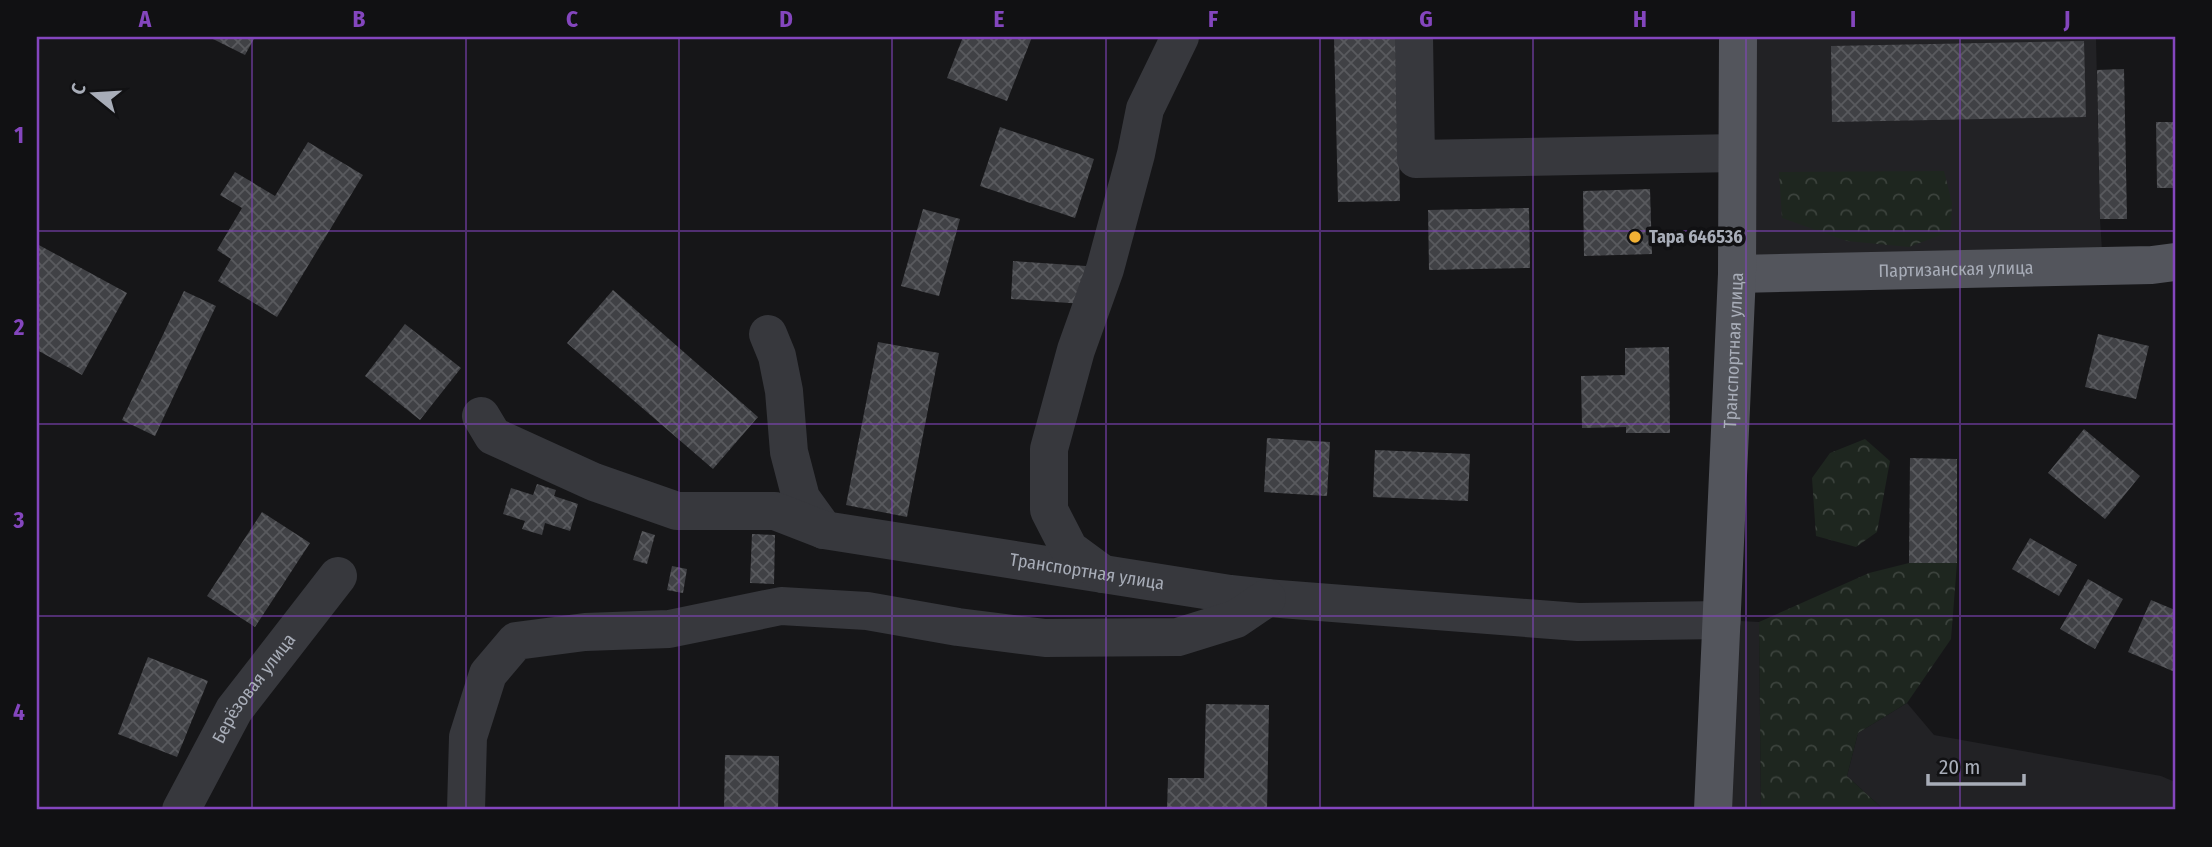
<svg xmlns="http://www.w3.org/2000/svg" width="2212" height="847" font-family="'Fira Sans Condensed',sans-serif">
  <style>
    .built { fill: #222225 }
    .forest { fill: url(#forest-crowns) }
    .building { fill: url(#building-cross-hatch) }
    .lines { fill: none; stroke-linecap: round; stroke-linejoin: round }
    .minor { stroke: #37383d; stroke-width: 38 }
    .major { stroke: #53555c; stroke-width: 38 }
    .grid { fill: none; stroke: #8446be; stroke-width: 2; stroke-opacity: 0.55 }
    .poi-dot { fill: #f2b134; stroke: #111113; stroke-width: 2.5 }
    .labels { text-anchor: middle; stroke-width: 7; stroke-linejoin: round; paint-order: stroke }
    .poi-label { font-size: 18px; font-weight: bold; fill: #a8adb8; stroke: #111113; text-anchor: start }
    .street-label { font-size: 18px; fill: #a8adb8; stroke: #111113 }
    .neatline { fill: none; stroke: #8446be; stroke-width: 2.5 }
    .grid-label { font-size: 23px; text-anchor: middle; font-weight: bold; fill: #8446be }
  </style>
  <defs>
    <pattern id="forest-crowns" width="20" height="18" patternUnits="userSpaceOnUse" patternTransform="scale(1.75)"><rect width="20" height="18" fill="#1e261f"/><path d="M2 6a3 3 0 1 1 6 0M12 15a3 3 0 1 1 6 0" fill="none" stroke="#3c433d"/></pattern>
    <pattern id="building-cross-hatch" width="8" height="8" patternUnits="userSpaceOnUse" patternTransform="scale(1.75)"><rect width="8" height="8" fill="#404145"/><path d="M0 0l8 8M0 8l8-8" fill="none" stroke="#595a5e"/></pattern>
  </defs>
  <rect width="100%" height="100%" fill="#161618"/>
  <path class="built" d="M1738 37H2096L2100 219 2103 266 1737 274Z
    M1722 620 1759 622 1761 810H1713Z
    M1907 703 1934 735 2161 776 2175 782V810H1884L1847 776 1858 733Z"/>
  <path class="forest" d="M1944 171 1952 203 1951 231 1909 247 1847 241 1782 218 1779 172Z
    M1865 439 1890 461 1877 532 1856 547 1816 536 1812 478 1830 453Z
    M1909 563H1957L1951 639 1907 703 1858 733 1847 776 1884 810H1761L1759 622 1869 573Z"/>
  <path class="building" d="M209 37H255L245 55Z
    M963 37H1032L1007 101 947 78Z
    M1334 37H1397L1400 201 1338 202Z
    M2084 41 2086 117 1832 122 1831 46Z
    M2124 69 2127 219H2100L2097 70Z
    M2156 122H2175V188H2157Z
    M1000 127 1094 159 1075 218 980 186Z
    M308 142 363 175 277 317 218 281 231 259 217 250 242 208 220 195 235 172 275 196Z
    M1650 189 1652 254 1584 256 1583 191Z
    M1529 208 1530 268 1429 270 1428 210Z
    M923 209 960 219 939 296 901 286Z
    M37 244 127 293 82 375 37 350Z
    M1013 261 1086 266 1084 304 1011 299Z
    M613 290 758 417 713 469 567 343Z
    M184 291 216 306 155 436 122 420Z
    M405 324 461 368 420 420 365 376Z
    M2098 334 2149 346 2136 399 2085 387Z
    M878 342 939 353 907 517 846 505Z
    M1669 347 1670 433H1626V427L1582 428 1581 376 1625 375V348Z
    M2084 429 2140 476 2105 519 2048 473Z
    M1267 438 1330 442 1327 496 1264 492Z
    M1375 450 1470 454 1468 501 1373 497Z
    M1910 458 1957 459V563H1909Z
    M537 484 556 490 554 496 578 504 570 531 545 523 542 535 522 529 525 521 503 514 511 488 533 495Z
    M262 512 310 543 255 627 207 596Z
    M642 531 655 535 647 564 633 560Z
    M752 534 775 535 774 584 750 583Z
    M2030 538 2077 565 2059 596 2012 569Z
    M672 566 687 569 683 593 667 590Z
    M2088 579 2123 599 2095 649 2060 629Z
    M2151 600 2175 610V672L2128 652Z
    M148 657 208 681 177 757 118 734Z
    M1206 704 1269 705 1267 810H1167L1168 778H1204Z
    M725 755 779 756 778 810H724Z"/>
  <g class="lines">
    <g class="minor">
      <path d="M1414 37 1416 159 1737 153"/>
      <path d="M768 334 777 356 784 391 789 452 801 498 824 530"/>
      <path id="s1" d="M481 416 493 436 594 482 677 511H775L824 530 1230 594 1267 598 1578 622 1722 620"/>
      <path d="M1103 574 1069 549 1049 510V449L1076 350 1105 269 1136 154 1145 109 1180 37"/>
      <path id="s2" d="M181 810 234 710 338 576"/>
      <path d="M466 810 468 737 488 674 516 641 585 632 669 629 781 606 867 611 958 627 1045 638 1178 637 1236 619 1267 598"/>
    </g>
    <g class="major">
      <path id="s3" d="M1737 274 2152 265 2175 262"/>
      <path id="s4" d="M1713 810 1737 274 1738 37"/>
    </g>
  </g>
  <path class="grid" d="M252 37V810M466 37V810M679 37V810M892 37V810M1106 37V810M1320 37V810M1533 37V810M1746 37V810M1960 37V810M37 231H2175M37 424H2175M37 616H2175"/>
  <circle class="poi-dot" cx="1635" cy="237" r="7"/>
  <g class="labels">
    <g class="poi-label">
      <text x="1649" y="243">Тара 646536</text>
    </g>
    <g class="street-label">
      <text dy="6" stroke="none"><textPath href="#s3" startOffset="219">Партизанская улица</textPath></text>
      <text dy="6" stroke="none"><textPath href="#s4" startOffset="460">Транспортная улица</textPath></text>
      <text dy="6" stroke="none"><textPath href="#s1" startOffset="639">Транспортная улица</textPath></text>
      <text dy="6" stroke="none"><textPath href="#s2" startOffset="142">Берёзовая улица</textPath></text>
    </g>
  </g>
  <rect width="2212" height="847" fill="none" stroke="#111113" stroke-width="77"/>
  <g transform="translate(94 94) rotate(288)" stroke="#111113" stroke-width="5" paint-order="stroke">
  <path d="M0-5L12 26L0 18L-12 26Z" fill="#a8adb8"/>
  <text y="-10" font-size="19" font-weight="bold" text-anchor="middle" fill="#a8adb8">С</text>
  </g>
  <path d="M1928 774v10h96v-10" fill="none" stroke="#a8adb8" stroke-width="3.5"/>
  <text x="1939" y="774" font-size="21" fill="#a8adb8" stroke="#111113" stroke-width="5" paint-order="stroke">20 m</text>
  <rect x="38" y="38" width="2136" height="770" class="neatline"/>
  <g class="grid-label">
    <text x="145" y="27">A</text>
    <text x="359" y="27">B</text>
    <text x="572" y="27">C</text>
    <text x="786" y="27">D</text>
    <text x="999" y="27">E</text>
    <text x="1213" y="27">F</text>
    <text x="1426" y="27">G</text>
    <text x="1640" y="27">H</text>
    <text x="1853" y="27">I</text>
    <text x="2067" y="27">J</text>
    <text x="19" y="143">1</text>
    <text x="19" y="335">2</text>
    <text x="19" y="528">3</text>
    <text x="19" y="720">4</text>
  </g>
</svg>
